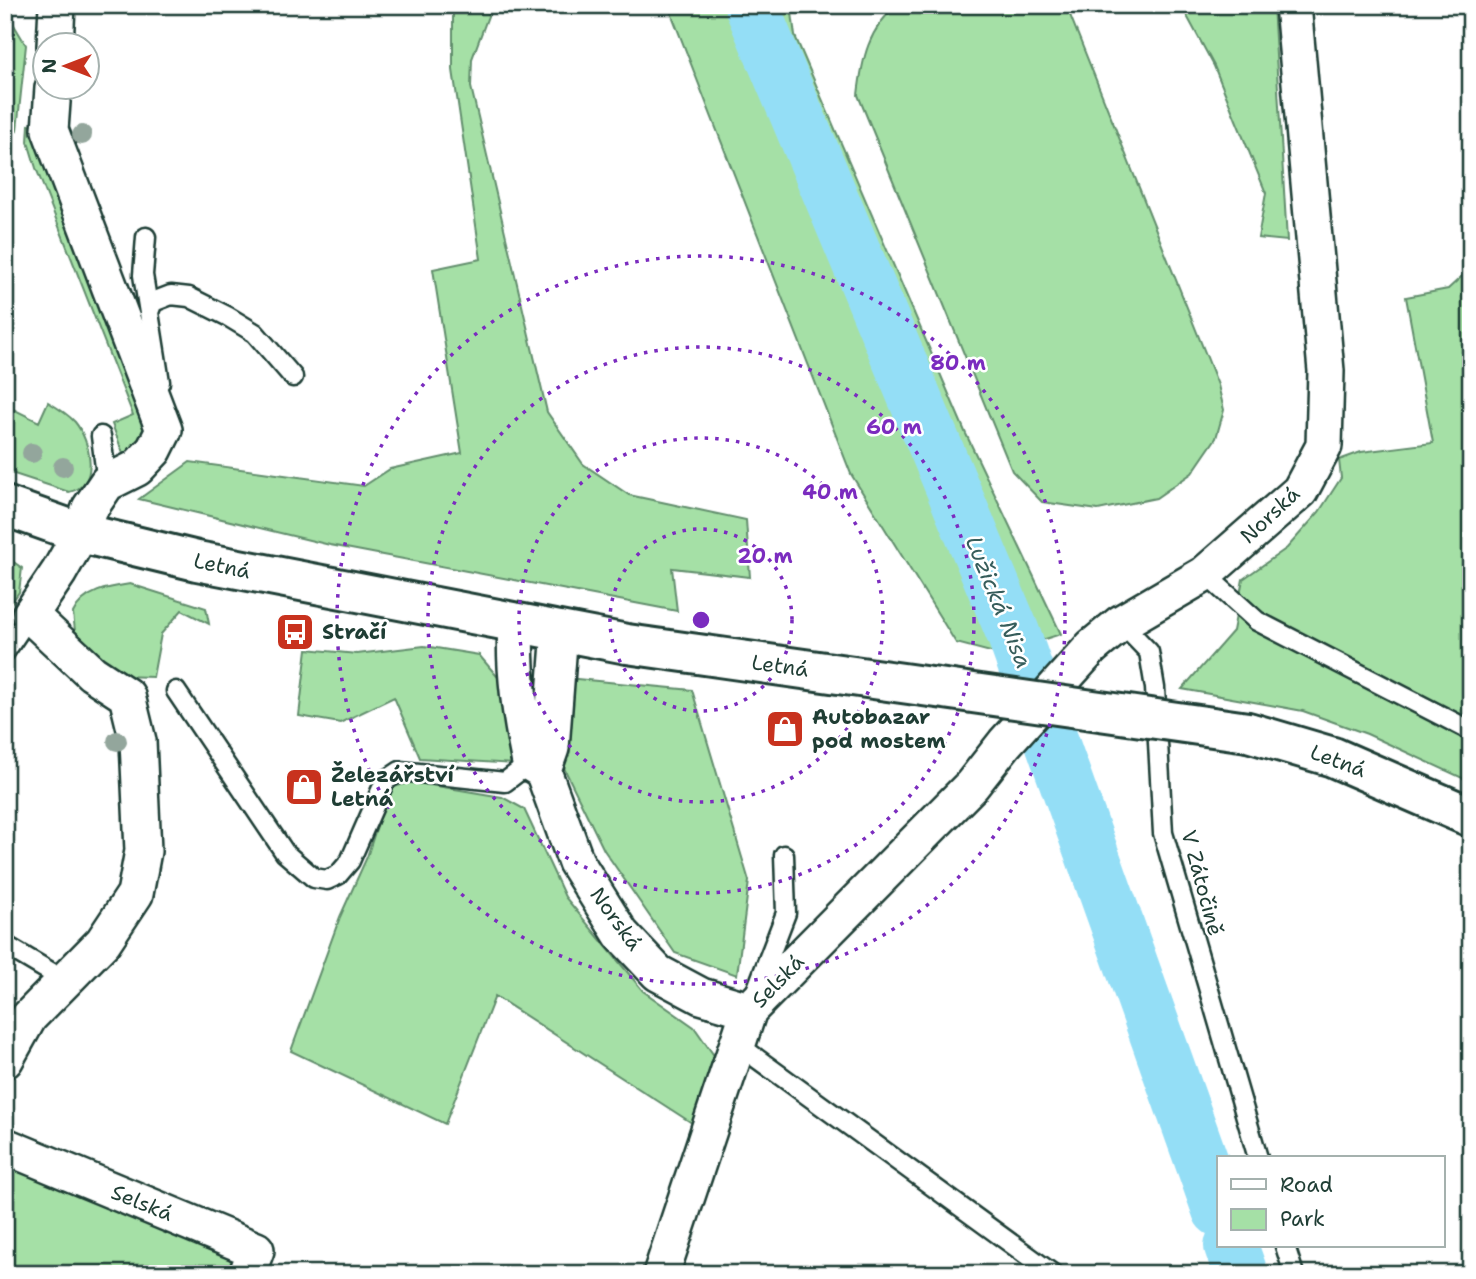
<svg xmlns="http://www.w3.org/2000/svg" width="1476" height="1279" font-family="'Shantell Sans',sans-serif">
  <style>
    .green { fill: #a5e0a6; stroke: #628e6d; stroke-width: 2 }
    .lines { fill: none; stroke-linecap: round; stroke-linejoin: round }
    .river { stroke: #94def6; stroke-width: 54 }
    .lane-casing { stroke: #1f3d34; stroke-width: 23 }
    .street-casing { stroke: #1f3d34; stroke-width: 40 }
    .secondary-casing { stroke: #1f3d34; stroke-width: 44 }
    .lane { stroke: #fff; stroke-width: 18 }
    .street { stroke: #fff; stroke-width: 35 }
    .secondary { stroke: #fff; stroke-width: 38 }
    .secondary-bridge-casing { stroke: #1f3d34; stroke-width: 44; stroke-linecap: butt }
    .secondary-bridge { stroke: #fff; stroke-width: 38 }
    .tree { fill: #93a69c }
    .ring { fill: none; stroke: #7b2cbf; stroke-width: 3.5; stroke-dasharray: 3.5 7 }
    .labels { text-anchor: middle; stroke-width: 5; stroke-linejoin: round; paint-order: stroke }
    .street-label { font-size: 21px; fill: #1f3d34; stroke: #fff }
    .poi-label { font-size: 21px; font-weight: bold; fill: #1f3d34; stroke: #fff; text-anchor: start }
    .water-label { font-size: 23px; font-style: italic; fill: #365d5b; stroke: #fff }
    .centre { fill: #7b2cbf; stroke: #fff; stroke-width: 3.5 }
    .ring-label { font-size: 21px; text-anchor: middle; font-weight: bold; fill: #7b2cbf; stroke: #fff; stroke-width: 5; stroke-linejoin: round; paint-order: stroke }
  </style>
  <rect width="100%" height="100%" fill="#fff"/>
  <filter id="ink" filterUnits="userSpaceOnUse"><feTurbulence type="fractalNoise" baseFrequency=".0143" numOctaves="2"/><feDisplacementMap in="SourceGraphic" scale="14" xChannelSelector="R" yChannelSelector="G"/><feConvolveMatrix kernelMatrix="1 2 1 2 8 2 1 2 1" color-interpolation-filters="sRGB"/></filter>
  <g filter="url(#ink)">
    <path class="green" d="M453 5H500L491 8 472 59 471 87 547 412 583 464 629 495 746 520 750 577 672 568 677 611 330 545 139 499 190 462 364 486 390 469 462 453 433 269 481 259 453 70Z
      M668 5H791L795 36 966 434 1061 634 998 654 956 643 851 474Z
      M898 5H1066L1218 385 1224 410 1216 438 1192 473 1156 498 1098 510 1042 502 1012 471 858 95C862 60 868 28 898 5Z
      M1181 5H1273L1287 241 1258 238 1266 193 1214 66Z
      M5 10 26 45 17 130 5 114Z
      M29 125 36 127 148 433 127 464 112 424 133 415 36 168 28 142Z
      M1471 268V782L1367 734 1303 711 1182 689 1233 631 1243 579 1287 548 1319 512 1341 478 1339 460 1361 452 1433 443 1406 297 1448 289Z
      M48 402C58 408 68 414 75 422 90 440 101 486 69 492L5 471V405L39 422Z
      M5 556 22 568 19 592 5 611Z
      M130 584 206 608 209 624 182 610 161 634 153 677 120 676 82 643 75 631 73 613C83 591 109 587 130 584Z
      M424 646 479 655 502 682 514 764 420 758 394 697 340 723 299 716 307 649 357 654Z
      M566 678 692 690 749 881 737 975 675 953 604 850 563 766Z
      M413 782 502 797 524 809 565 897 643 991 694 1027 715 1057 695 1125 495 996 445 1124 291 1051 340 917 367 857 389 788Z
      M5 1160 219 1245 236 1268 234 1274H5Z"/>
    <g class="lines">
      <path class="river" d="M751 5 1013 633 1219 1210
        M1231 1246 1241 1274"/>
      <defs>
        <path id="lane" d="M146 237 143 275 160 382
          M149 312 153 302 171 295 189 297 227 316 255 333 293 377
          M101 436 107 483
          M1205 574 1257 621 1471 731
          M1121 623 1149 652 1155 688 1163 833 1258 1158
          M5 652 30 615
          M176 691 285 853 314 878 327 880 338 875 350 861 385 781 400 771 505 782 530 763
          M5 945 64 980
          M756 991 786 913 784 855
          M737 1044 1053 1274
          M1285 1246 1294 1274"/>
        <path id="street" d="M55 46 57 5
          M516 625C513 671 521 719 530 763L543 771
          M560 630 551 748 543 771 576 862 621 934 658 973 701 996 749 1010
          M5 1060 29 1017 103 942 135 894 143 851 138 741 127 696 92 673 30 615 59 572 81 533 90 508 107 483 137 468 154 450 164 430 50 130 53 88
          M5 1146 256 1250 247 1274
          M661 1274 749 1010 972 785 1005 743 1092 647 1121 623 1205 574 1300 491 1324 446 1326 371 1293 5"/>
        <path id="secondary" d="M5 506 81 533 197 561 627 644
          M1248 732 1333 757 1471 817"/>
      </defs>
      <use href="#lane" class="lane-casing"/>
      <use href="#street" class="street-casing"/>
      <use href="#secondary" class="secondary-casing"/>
      <use href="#lane" class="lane"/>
      <use href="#street" class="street"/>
      <use href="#secondary" class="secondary"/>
      <defs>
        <path id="secondary-bridge" d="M627 644 1248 732"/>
      </defs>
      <use href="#secondary-bridge" class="secondary-bridge-casing"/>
      <use href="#secondary-bridge" class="secondary-bridge"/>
    </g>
    <g class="tree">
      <circle cx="82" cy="135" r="10"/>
      <circle cx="32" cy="453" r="10"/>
      <circle cx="63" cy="467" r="10"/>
      <circle cx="117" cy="741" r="10"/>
    </g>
  </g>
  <g class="ring">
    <circle cx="701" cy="620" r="91"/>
    <circle cx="701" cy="620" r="182"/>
    <circle cx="701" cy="620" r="273"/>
    <circle cx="701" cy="620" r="364"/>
  </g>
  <defs>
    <symbol id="bus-square" viewBox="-11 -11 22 22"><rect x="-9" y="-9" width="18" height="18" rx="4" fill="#c8321e" stroke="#fff"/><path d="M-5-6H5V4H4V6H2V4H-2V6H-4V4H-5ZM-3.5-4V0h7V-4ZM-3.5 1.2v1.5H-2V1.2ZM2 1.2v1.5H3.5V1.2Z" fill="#fff"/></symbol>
    <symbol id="shop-square" viewBox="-11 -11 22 22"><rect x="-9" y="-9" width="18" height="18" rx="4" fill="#c8321e" stroke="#fff"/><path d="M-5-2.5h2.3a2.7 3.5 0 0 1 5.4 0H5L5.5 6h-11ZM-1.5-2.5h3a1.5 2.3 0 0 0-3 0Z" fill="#fff"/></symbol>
  </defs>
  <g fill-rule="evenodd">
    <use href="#bus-square" x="273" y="610" width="44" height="44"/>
    <use href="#shop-square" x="763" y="707" width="44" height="44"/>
    <use href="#shop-square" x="282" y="765" width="44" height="44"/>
  </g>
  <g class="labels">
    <g class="street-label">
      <text transform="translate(1270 515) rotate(-43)" y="7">Norská</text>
      <text transform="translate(222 566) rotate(12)" y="7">Letná</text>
      <text transform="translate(780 666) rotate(8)" y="7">Letná</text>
      <text transform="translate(1338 761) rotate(20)" y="7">Letná</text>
      <text transform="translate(1202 883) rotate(75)" y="7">V Zátočině</text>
      <text transform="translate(616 919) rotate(54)" y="7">Norská</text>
      <text transform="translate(778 981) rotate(-46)" y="7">Selská</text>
      <text transform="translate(142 1203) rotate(22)" y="7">Selská</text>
    </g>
    <g class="poi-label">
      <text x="322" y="639">Stračí</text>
      <text x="812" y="724">Autobazar<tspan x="812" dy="24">pod mostem</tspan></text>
      <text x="331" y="782">Železářství<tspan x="331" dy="24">Letná</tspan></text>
    </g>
    <g class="water-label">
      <text transform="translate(999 602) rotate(68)" y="8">Lužická Nisa</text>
    </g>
  </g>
  <circle cx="701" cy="620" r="10" class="centre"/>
  <g class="ring-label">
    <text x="958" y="370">80 m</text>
    <text x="894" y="434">60 m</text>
    <text x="830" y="499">40 m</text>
    <text x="765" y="563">20 m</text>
  </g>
  <rect width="1476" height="1279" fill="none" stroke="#fff" stroke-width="28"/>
  <rect x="14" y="14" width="1448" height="1251" fill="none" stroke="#1f3d34" stroke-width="2.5" filter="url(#ink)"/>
  <rect x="1217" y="1156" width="228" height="91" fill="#ffffff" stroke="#a5b1ae" stroke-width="2"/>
  <rect x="1231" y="1179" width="35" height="10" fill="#ffffff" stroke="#a5b1ae" stroke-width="2"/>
  <text x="1280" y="1192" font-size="21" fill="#1f3d34">Road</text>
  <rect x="1231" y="1209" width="35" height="21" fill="#a5e0a6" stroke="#a5b1ae" stroke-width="2"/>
  <text x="1280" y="1226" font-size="21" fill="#1f3d34">Park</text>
  <g transform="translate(66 66) rotate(270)"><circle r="33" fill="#ffffff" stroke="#a5b1ae" stroke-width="2"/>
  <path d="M0-5L12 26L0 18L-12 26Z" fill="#c8321e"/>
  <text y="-10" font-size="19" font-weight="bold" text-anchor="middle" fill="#1f3d34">N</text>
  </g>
</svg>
